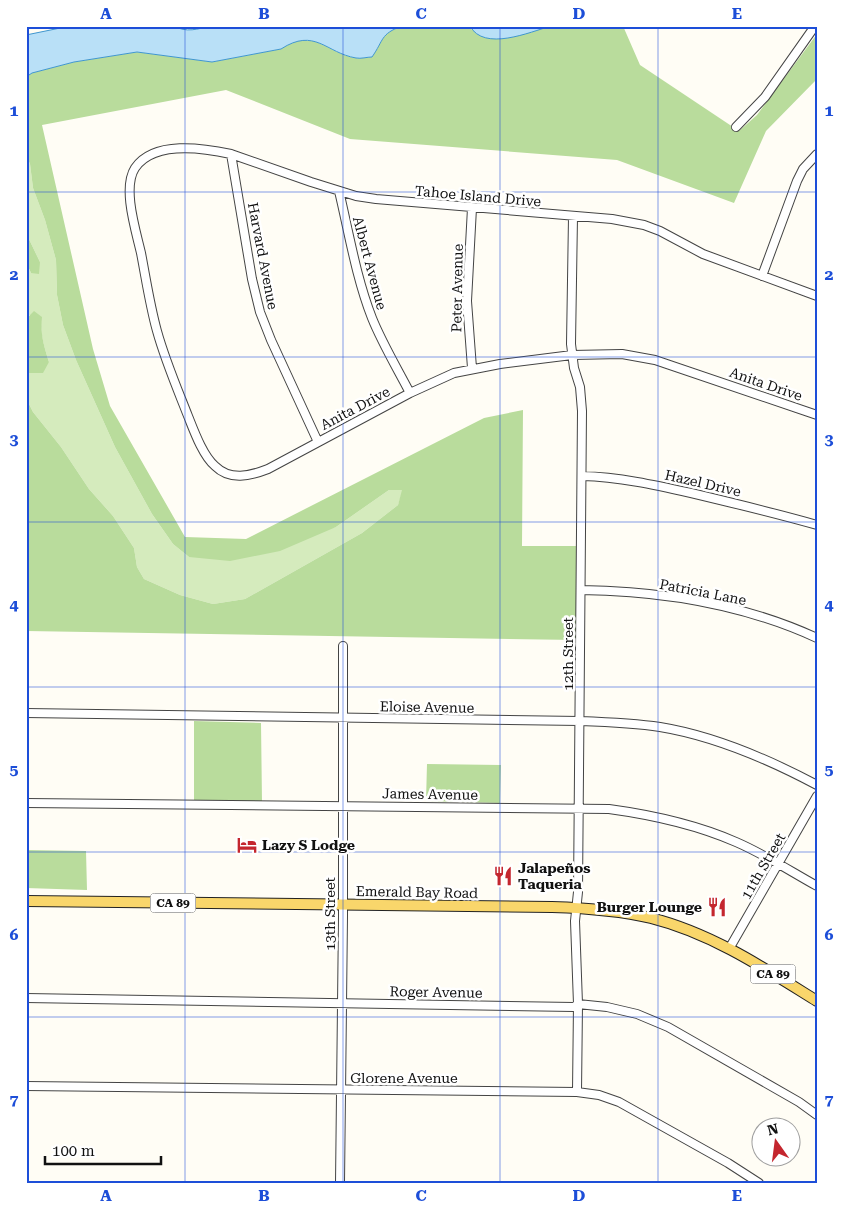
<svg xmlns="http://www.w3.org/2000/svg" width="843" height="1209" font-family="'Roboto Serif',serif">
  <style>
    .green { fill: #d5ebbd }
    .forest { fill: #b9dc9c }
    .water { fill: #b9e0f7; stroke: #3f96cf }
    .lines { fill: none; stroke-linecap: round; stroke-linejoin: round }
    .minor-casing { stroke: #444; stroke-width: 10 }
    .major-casing { stroke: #222; stroke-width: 12 }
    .minor { stroke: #fff; stroke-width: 8 }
    .major { stroke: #f9d66b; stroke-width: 10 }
    .grid { fill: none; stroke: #1d4ed8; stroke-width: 1; stroke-opacity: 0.55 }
    .labels { text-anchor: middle; stroke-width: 5; stroke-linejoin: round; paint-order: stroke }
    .shield { fill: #fff; stroke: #585858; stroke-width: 1 }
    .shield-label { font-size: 12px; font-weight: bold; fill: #111 }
    .street-label { font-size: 14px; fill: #111; stroke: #fff }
    .poi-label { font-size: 14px; font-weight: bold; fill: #111; stroke: #fff; text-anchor: start }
    .neatline { fill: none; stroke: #1d4ed8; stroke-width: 2 }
    .grid-label { font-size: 16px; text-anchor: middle; font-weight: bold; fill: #1d4ed8 }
  </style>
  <rect width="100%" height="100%" fill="#fffdf5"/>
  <path class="green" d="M26 155 30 164 33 188 45 220 56 260 57 295 63 325 76 360 115 447 152 514 173 544 189 557 336 527 389 490H403L398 505 362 533 245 599 213 604 180 595 144 579 137 567 134 548 113 516 89 489 61 447 33 412 26 398V372L27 373 49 362C44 346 40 333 41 316L26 315V262L31 273 40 262 26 233Z"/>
  <path class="forest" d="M402 26H470L472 30 528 32 551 26H623L640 65 739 131 757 115 817 34V79L766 131 734 203 617 160 350 139 226 90 42 125 93 349 110 406 185 537 246 539 484 418 523 410 522 546H577L576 640 26 631V398L33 412 61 447 89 489 113 516 134 548 137 567 144 579 180 595 213 604 245 599 362 533 398 505 402 490H389L336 527 280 551 230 561 189 557 173 544 152 514 115 447 76 360 63 325 57 295 56 260 45 220 33 188 30 164 26 155V77L32 73 74 62 137 52 212 62 281 49C315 27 325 53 356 58 361 59 367 57 372 57 384 40 380 34 402 26Z
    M26 233 40 262 39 274 31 273 26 262Z
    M34 311 42 317C40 333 44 346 49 362L43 373H27L26 315 29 316Z
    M194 721 261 723 262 802 194 801Z
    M427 764 501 765 500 803 426 801Z
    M26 850 86 851 87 890 26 888Z"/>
  <path class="water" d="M70 26H174C186 33 198 29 211 26H402C380 34 384 40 372 57 367 57 361 59 356 58 326 53 315 27 281 49L212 62 137 52 74 62 32 73 26 77V35Z
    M470 26H551C530 32 484 52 470 26Z"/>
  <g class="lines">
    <defs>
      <path id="minor" d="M736 127 765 97 815 26
        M231 154 252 279 260 312 271 340 318 442
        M339 191C349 233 356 277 372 318 382 343 397 368 410 393
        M472 208 467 301 472 368
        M573 217 571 344 574 368 580 387 582 411 578 892 575 921 578 1004 577 1092
        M762 276 797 181 803 169 817 154
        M817 296 703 254 660 231 644 225 612 219 376 199 356 196 311 182 231 154C203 148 154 140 135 168 122 188 136 231 141 253 146 279 150 306 157 331 165 360 177 388 188 416 194 431 203 456 215 466 230 481 250 476 268 469L410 393 454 373 500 364 572 355 622 354 655 360 817 415
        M582 476C619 477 655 485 691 493 733 503 775 513 817 525
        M581 590C661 591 743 604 817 638
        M26 713 580 721C607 722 634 723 660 727 715 736 768 759 817 785
        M26 803 609 809C653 815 695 824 736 842 764 854 790 871 817 886
        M729 949 817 796
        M26 998 574 1007 578 1004 607 1007 637 1014 668 1027 799 1102 817 1115
        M26 1086 577 1092 599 1095 619 1102 728 1163 759 1183
        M340 1183 343 916V646"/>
      <path id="major" d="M26 901 552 907C585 908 618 910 651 918 711 933 764 968 817 1001"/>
    </defs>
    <use href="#minor" class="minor-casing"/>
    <use href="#major" class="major-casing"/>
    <use href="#minor" class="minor"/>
    <use href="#major" class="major"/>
  </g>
  <path class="grid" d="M185 26V1183M343 26V1183M500 26V1183M658 26V1183M26 192H817M26 357H817M26 522H817M26 687H817M26 852H817M26 1017H817"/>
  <defs>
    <symbol id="hotel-bare" viewBox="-9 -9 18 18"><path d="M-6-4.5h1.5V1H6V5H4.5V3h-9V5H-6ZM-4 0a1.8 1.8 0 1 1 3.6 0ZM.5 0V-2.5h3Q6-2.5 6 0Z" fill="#c4262e" stroke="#fff" stroke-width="2.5" paint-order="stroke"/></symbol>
    <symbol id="restaurant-bare" viewBox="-9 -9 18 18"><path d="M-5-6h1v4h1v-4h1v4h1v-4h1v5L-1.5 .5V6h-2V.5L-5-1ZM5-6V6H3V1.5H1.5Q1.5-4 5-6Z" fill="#c4262e" stroke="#fff" stroke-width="2.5" paint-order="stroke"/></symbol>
  </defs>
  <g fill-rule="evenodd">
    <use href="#hotel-bare" x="233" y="831" width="28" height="28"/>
    <use href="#restaurant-bare" x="489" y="862" width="28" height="28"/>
    <use href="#restaurant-bare" x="703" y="893" width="28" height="28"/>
  </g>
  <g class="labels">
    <g class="shield">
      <rect x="150.5" y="893.5" width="45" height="19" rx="4"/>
      <rect x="750.5" y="964.5" width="45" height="19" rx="4"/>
    </g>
    <g class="shield-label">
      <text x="173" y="907">CA 89</text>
      <text x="773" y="978">CA 89</text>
    </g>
    <g class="street-label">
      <text transform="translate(478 196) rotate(5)" y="5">Tahoe Island Drive</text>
      <text transform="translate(263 256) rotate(79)" y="5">Harvard Avenue</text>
      <text transform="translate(370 263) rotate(75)" y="5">Albert Avenue</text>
      <text transform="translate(457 288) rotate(-89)" y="5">Peter Avenue</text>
      <text transform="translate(766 384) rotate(19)" y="5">Anita Drive</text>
      <text transform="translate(355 408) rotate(-28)" y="5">Anita Drive</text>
      <text transform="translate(703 483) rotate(13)" y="5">Hazel Drive</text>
      <text transform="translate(703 592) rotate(11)" y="5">Patricia Lane</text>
      <text transform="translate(568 654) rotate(-90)" y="5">12th Street</text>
      <text transform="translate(427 707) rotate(1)" y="5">Eloise Avenue</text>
      <text transform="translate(430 794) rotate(1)" y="5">James Avenue</text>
      <text transform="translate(763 866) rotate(-60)" y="5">11th Street</text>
      <text transform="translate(417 892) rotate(1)" y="5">Emerald Bay Road</text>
      <text transform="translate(330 914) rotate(-90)" y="5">13th Street</text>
      <text transform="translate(436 992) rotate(1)" y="5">Roger Avenue</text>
      <text x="404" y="1083">Glorene Avenue</text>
    </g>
    <g class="poi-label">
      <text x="262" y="850">Lazy S Lodge</text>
      <text x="518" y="873">Jalapeños<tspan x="518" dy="16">Taqueria</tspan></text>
      <text x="702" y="912" text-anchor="end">Burger Lounge</text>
    </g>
  </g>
  <rect width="843" height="1209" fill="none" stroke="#ffffff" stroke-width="55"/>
  <g transform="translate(776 1142) rotate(346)"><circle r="24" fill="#ffffff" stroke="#a0a0a0"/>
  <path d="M0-4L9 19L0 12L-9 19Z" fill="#c4262e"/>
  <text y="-8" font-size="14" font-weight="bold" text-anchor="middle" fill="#111111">N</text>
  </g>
  <path d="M45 1156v8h116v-8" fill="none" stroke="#111111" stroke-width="2.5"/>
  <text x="52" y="1156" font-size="15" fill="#111111" stroke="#ffffff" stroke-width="4" paint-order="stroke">100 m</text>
  <rect x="28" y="28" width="788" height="1154" class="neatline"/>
  <g class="grid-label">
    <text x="106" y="19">A</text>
    <text x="264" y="19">B</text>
    <text x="421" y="19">C</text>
    <text x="579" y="19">D</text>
    <text x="737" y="19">E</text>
    <text x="14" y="116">1</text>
    <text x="829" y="116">1</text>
    <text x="14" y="280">2</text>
    <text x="829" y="280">2</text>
    <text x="14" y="445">3</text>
    <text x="829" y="445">3</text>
    <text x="14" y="610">4</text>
    <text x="829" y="610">4</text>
    <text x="14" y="775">5</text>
    <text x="829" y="775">5</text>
    <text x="14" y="940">6</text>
    <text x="829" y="940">6</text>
    <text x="14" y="1105">7</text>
    <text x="829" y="1105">7</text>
    <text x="106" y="1201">A</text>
    <text x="264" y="1201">B</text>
    <text x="421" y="1201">C</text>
    <text x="579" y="1201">D</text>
    <text x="737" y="1201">E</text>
  </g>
</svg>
